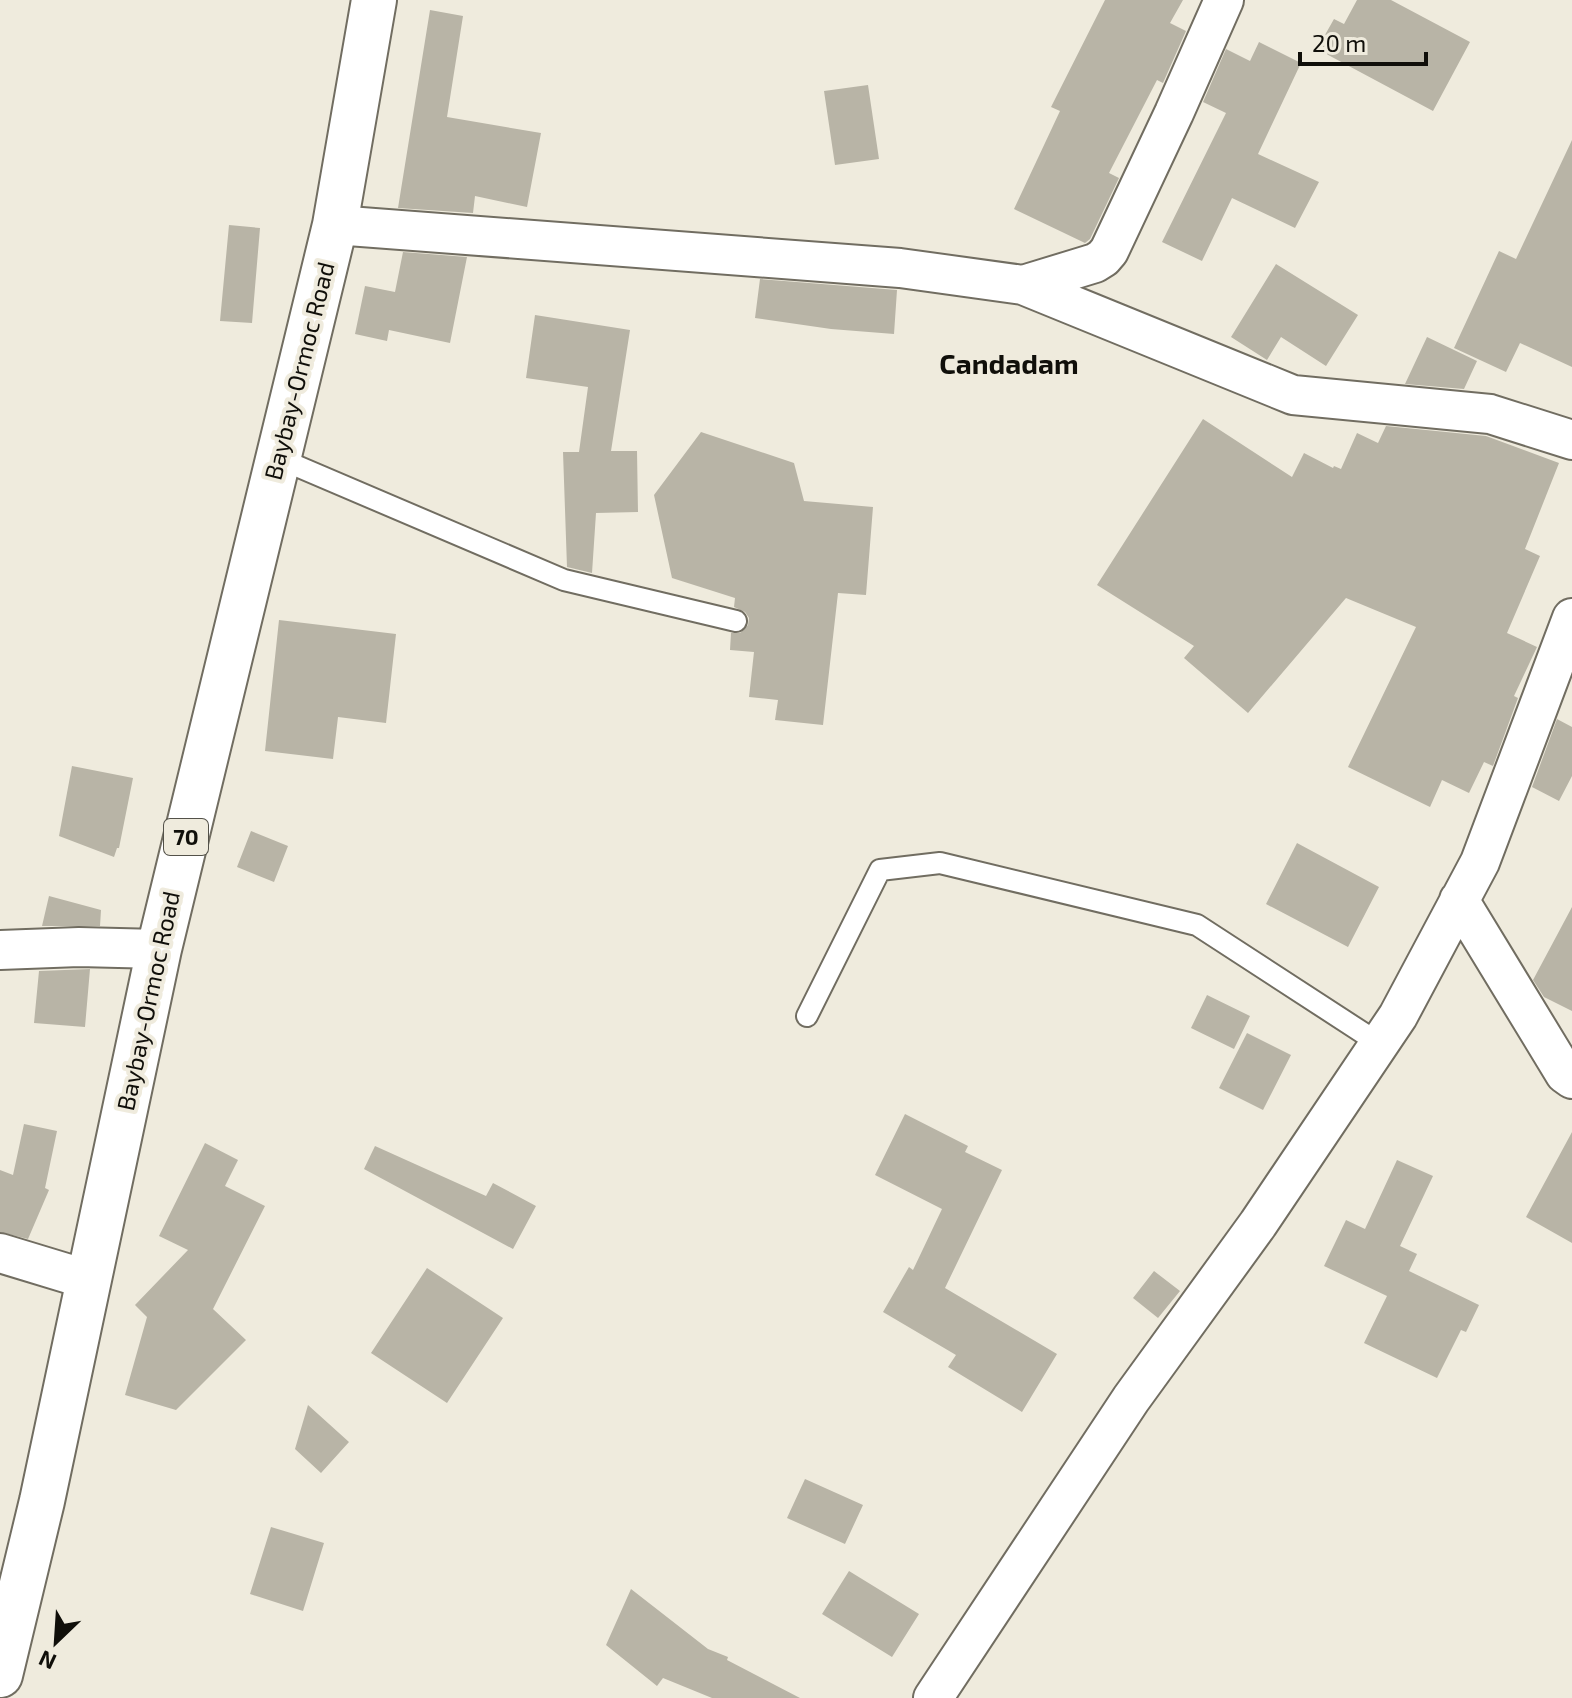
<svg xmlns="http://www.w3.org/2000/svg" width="1572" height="1698" font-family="'Exo 2',sans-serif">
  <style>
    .building { fill: #b8b4a6 }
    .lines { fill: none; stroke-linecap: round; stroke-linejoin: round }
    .service-casing { stroke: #716d61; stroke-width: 24 }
    .minor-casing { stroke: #716d61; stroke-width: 42 }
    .trunk-casing { stroke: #716d61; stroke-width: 48 }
    .service { stroke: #fff; stroke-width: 20 }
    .minor { stroke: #fff; stroke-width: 38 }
    .trunk { stroke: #fff; stroke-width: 44 }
    .labels { text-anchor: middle; stroke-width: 8; stroke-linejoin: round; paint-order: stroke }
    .shield { fill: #efebdd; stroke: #535149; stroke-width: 2 }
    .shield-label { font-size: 22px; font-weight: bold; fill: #100f0a }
    .street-label { font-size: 24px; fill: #100f0a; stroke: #efebdd }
    .quarter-label { font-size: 28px; font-weight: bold; fill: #100f0a; stroke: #efebdd }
  </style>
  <rect width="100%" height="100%" fill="#efebdd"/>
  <path class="building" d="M1105 0H1183L1170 23 1186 31 1163 83 1157 80 1109 173 1119 178 1090 239 1085 243 1014 209 1060 111 1051 107Z
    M1357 0H1391L1470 42 1433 111 1317 49 1334 19 1344 24Z
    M430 10 463 16 447 117 541 133 527 207 475 196 473 213 398 208Z
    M1259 42 1301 63 1258 154 1319 182 1295 228 1232 198 1202 261 1162 242 1226 113 1203 102 1226 49 1250 61Z
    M868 85 879 159 835 165 824 91Z
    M1572 140V367L1520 343 1506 372 1454 348 1499 251 1516 259Z
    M229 225 260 228 252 323 220 321Z
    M403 252 467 257 450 343 389 330 387 341 355 334 365 286 395 292Z
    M1276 264 1358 315 1326 366 1281 337 1267 360 1231 337Z
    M760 279 897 290 894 334 831 329 755 318Z
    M535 315 630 330 611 451H637L638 512 596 513 592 573 567 567 563 452H579L588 387 526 378Z
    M1427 337 1477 361 1464 389 1405 384Z
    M1203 419 1292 477 1304 453 1333 468 1334 466 1341 469 1357 433 1378 443 1386 426 1486 436 1559 463 1525 549 1540 556 1507 633 1537 647 1514 696 1518 698 1493 766 1484 762 1469 793 1442 780 1430 807 1348 767 1416 627 1346 598 1248 713 1184 658 1194 646 1097 585Z
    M701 432 794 463 804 501 873 507 866 595 838 593 823 725 775 720 778 700 749 697 754 652 730 650 731 633H740L748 625 749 618 745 612 734 607 735 598 672 578 654 495Z
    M279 620 396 634 386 723 338 717 333 759 265 751Z
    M1557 719 1572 727V776L1559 801 1532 787Z
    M72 766 133 778 119 848H117L114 857 59 836Z
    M251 831 288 846 274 882 237 867Z
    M1297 843 1379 887 1348 947 1266 904Z
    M49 896 101 910 100 926H42Z
    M1572 907V1011L1544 997 1533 980Z
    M90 969 85 1027 34 1023 39 971Z
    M1207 995 1250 1016 1234 1049 1191 1028Z
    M1247 1033 1291 1055 1263 1110 1219 1088Z
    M905 1114 968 1146 965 1152 1002 1170 945 1288 1057 1354 1022 1412 948 1367 956 1355 883 1312 909 1267 913 1270 942 1209 875 1175Z
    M24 1124 57 1131 45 1188 49 1190 28 1239 0 1232V1170L13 1175Z
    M1572 1132V1243L1526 1217Z
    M205 1143 238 1160 225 1186 265 1206 213 1309 246 1340 176 1410 125 1395 147 1317 135 1305 188 1250 159 1236Z
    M375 1146 486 1196 493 1183 536 1206 513 1249 364 1169Z
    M1397 1160 1433 1176 1400 1246 1417 1254 1409 1271 1479 1305 1466 1332 1461 1330 1437 1378 1364 1343 1387 1296 1324 1266 1346 1220 1365 1229Z
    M427 1268 503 1318 447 1403 371 1353Z
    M1154 1271 1180 1291 1158 1318 1133 1298Z
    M308 1405 349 1442 321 1473 295 1449Z
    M805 1479 863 1505 845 1544 787 1518Z
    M271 1527 324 1543 303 1611 250 1594Z
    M849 1571 919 1614 892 1657 822 1614Z
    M631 1589 708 1649 728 1657 727 1660 800 1698H712L663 1678 657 1686 606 1645Z"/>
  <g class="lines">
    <defs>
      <path id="service" d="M278 458 564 580 736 621
        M807 1016 880 870 940 863 1197 925 1380 1044"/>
      <path id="minor" d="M335 225 900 268 1023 285 1293 395 1490 414 1572 440
        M1023 285 1095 263 1103 258 1109 251 1174 113 1224 0
        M1459 900 1565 1074 1572 1079
        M0 950 79 947 159 949
        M0 1253 89 1280
        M933 1698 1131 1399 1258 1224 1398 1016 1480 862 1572 618"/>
      <path id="trunk" d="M0 1675 42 1501 159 949 335 225 374 0"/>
    </defs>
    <use href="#service" class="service-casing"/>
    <use href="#minor" class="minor-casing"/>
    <use href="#trunk" class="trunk-casing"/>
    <use href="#service" class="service"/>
    <use href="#minor" class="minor"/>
    <use href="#trunk" class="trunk"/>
  </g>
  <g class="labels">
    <rect class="shield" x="164" y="819" width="44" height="36" rx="6"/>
    <g class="shield-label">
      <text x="186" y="845">70</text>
    </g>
    <g class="street-label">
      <text transform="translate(300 371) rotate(-76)" y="8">Baybay-Ormoc Road</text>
      <text transform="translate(149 1001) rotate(-78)" y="8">Baybay-Ormoc Road</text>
    </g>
    <g class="quarter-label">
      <text x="1009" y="374">Candadam</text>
    </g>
  </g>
  <g transform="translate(56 1642) rotate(205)" stroke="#efebdd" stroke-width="6" paint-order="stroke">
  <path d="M0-6L14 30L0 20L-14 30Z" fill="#100f0a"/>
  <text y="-12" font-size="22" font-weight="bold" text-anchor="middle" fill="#100f0a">N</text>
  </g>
  <path d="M1300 52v12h126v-12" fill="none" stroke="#100f0a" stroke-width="4"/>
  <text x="1312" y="52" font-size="24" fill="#100f0a" stroke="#efebdd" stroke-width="6" paint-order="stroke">20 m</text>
</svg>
